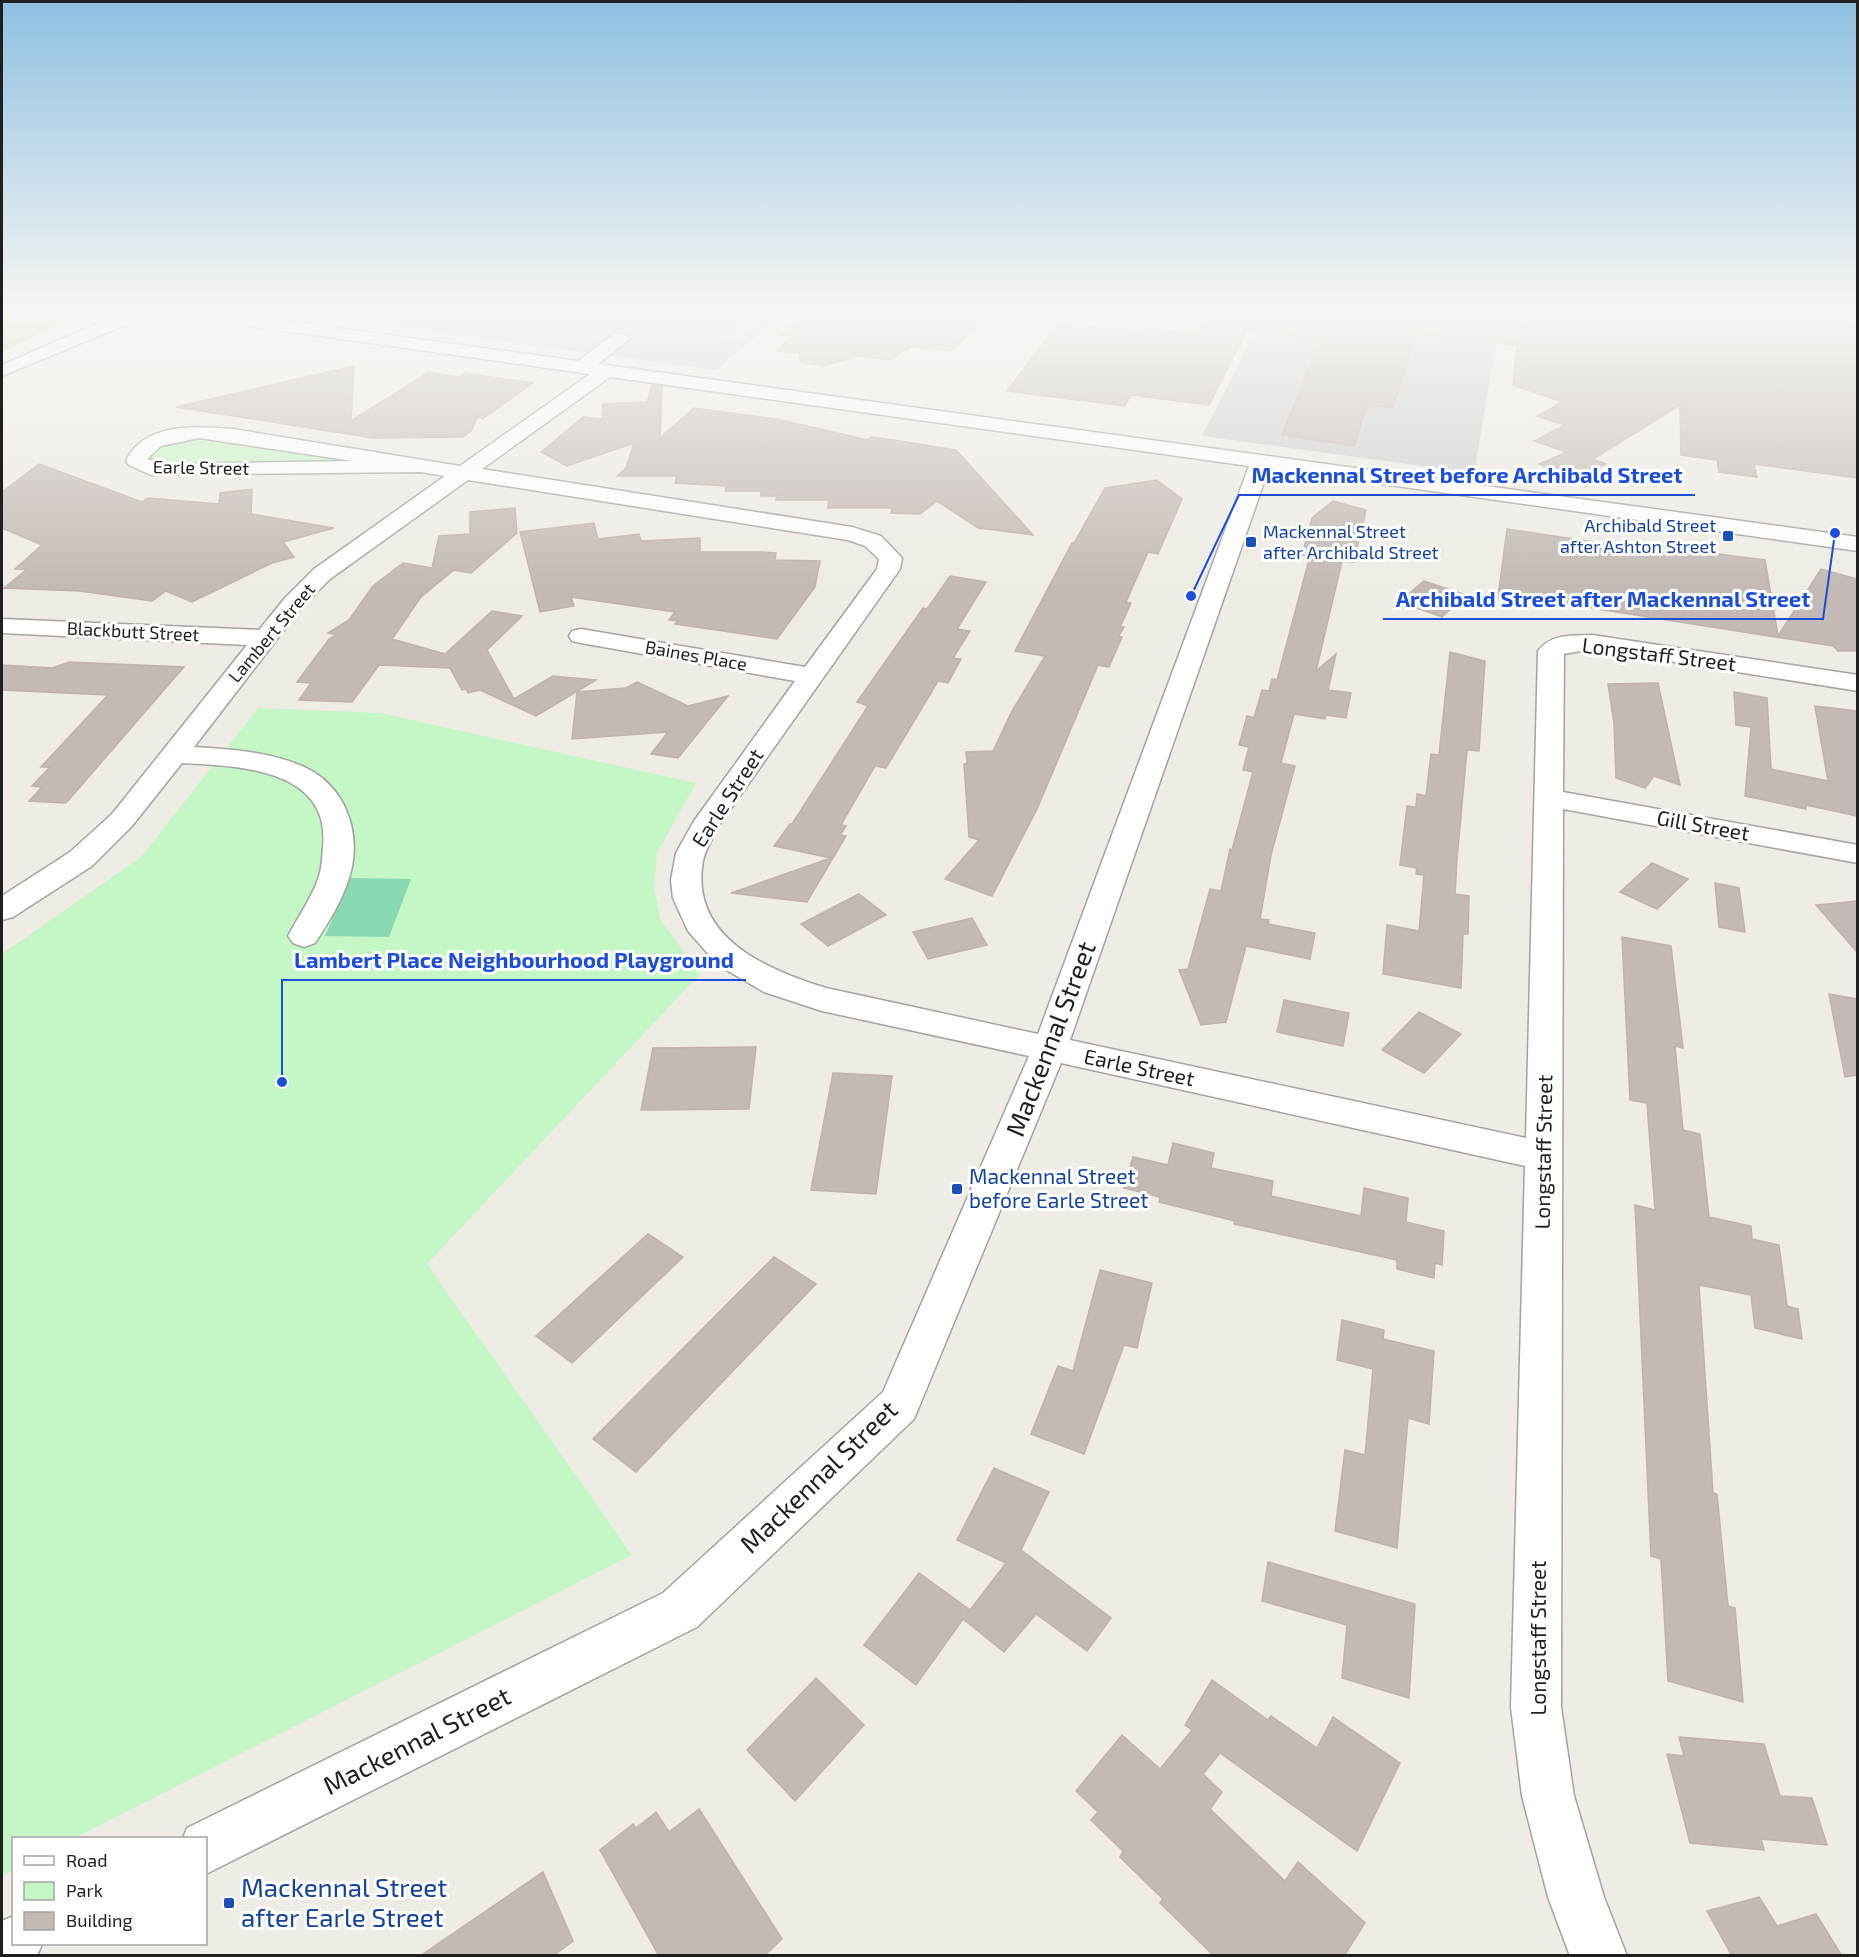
<svg xmlns="http://www.w3.org/2000/svg" width="1859" height="1957" font-family="'Exo 2',sans-serif">
  <style>
    .religious { fill: #cdcdcd }
    .forest { fill: #aecc9d }
    .park { fill: #c5f6c5 }
    .pitch { fill: #88d9b4 }
    .parking { fill: #dfdfdf }
    .building { fill: #c3bab5; stroke: #c0b1a9; stroke-width: 1.5 }
    .lines { fill: none; stroke-linecap: round; stroke-linejoin: round }
    .minor-casing { stroke: #a3a3a3; stroke-width: 3 }
    .minor { fill: #fff; fill-rule: evenodd }
    .transit-dot { fill: #1a4fb4; stroke: #fff; stroke-width: 2 }
    .labels { text-anchor: middle; stroke-width: 6; stroke-linejoin: round; paint-order: stroke }
    .far-street-label { font-size: 18px; fill: #1f1f1f; stroke: #fff }
    .far-transit-label { font-size: 18px; fill: #164399; stroke: #fff; text-anchor: end }
    .street-label { font-size: 21px; fill: #1f1f1f; stroke: #fff }
    .transit-label { font-size: 21px; fill: #164399; stroke: #fff; text-anchor: start }
    .near-street-label { font-size: 26px; fill: #1f1f1f; stroke: #fff }
    .near-transit-label { font-size: 26px; fill: #164399; stroke: #fff; text-anchor: start }
    .leader { fill: none; stroke: #1d4ed8; stroke-width: 2 }
    .callout-dot { fill: #1d4ed8; stroke: #fff; stroke-width: 2 }
    .callout-label { font-size: 22px; text-anchor: middle; font-weight: bold; fill: #1d4ed8; stroke: #fff; stroke-width: 6; stroke-linejoin: round; paint-order: stroke }
  </style>
  <rect width="100%" height="100%" fill="#efebe5"/>
  <path class="religious" d="M296 313H784L716 370Z
    M1265 313 1499 327 1474 473 1202 436Z"/>
  <path class="forest" d="M33 319 60 322 8 350H2V321Z"/>
  <path class="park" d="M182 433 421 466 151 469 139 453Z
    M258 708 380 713 696 783 657 853 654 886 660 919 700 974 427 1264 632 1555 75 1838H14L13 1870 2 1876V954L141 857Z"/>
  <path class="pitch" d="M350 878 411 879 389 937 325 936Z"/>
  <path class="parking" d="M750 313H771L736 342 717 340Z"/>
  <path class="building" d="M804 313H988L952 351 912 346 908 350H903L892 360 857 356 824 366 801 362 799 353 777 351 793 336 780 335Z
    M1211 313H1759L1847 317 1857 328V478L1754 464 1757 477 1719 472 1717 460 1681 455 1680 405 1593 459 1606 464 1574 478 1539 464 1567 452 1534 441 1565 425 1537 416 1563 402 1513 385 1517 345 1469 339 1415 334 1393 408 1367 405 1354 446 1282 435 1321 339 1247 330 1209 405 1131 395 1125 406 1007 391 1059 323 1112 329 1113 327 1140 330 1142 327 1197 334Z
    M354 366 351 421 429 372 459 377 464 373 533 383 482 419 478 416 471 431 463 437 373 438 176 407Z
    M652 385 662 386 660 438 694 408 776 419 868 440 871 437 887 439 956 450 1033 535 978 528 937 501 920 514 891 513 892 508H828L829 500H776L777 496H761V491H725L726 486 675 483 677 476H617L626 468 634 443 567 466 541 452 583 417 602 419 603 404 646 402V406Z
    M39 464 142 502 148 498 219 504 220 493 252 489 251 514 334 528 283 542 294 557 272 563 192 602 166 591 152 601 80 591 4 588 27 569H15L42 545 2 528V492Z
    M1157 480 1182 499 1158 554 1148 552 1126 602 1131 603 1120 627H1124L1119 636 1122 637 1109 667 1098 665 1037 809 992 896 945 879 979 840 969 837 964 764H967L966 752 993 751 1012 711 1045 656 1015 651 1072 543H1074L1105 488Z
    M1333 501 1366 510 1354 562 1342 561 1316 671 1336 654 1328 690 1351 693 1346 718 1326 715 1325 719 1294 714 1281 763 1295 766 1271 855 1260 919 1269 920 1268 924 1315 933 1310 959 1246 946 1226 1022 1201 1025 1179 970 1188 969 1210 889 1221 891 1230 849 1232 850 1253 772 1243 770 1249 747 1239 745 1247 716 1254 718 1262 690 1269 691 1272 679 1277 680 1310 556 1302 555 1312 518Z
    M515 508 517 533 471 573 454 570 421 597 392 639 445 654 492 611 522 616 487 650 514 699 553 676 596 680 536 716 480 690 468 693 466 689 462 690 450 668 379 665 352 702 299 700 311 683 297 682 329 639 336 635 328 633 349 620 373 586 403 563 432 568 439 536 470 534V512Z
    M594 523 598 539 639 534 641 541 700 538V552H760L776 553 775 560 820 561 815 587 777 639 675 624 678 621 669 620 675 612 571 597 574 606 540 612 520 532Z
    M1507 529 1681 555 1680 549 1765 560 1778 636 1821 569 1857 579V651H1838L1833 646 1553 602V607L1498 598Z
    M950 576 986 582 957 629 970 631 953 658 961 659 948 683 938 681 886 768 875 766 841 825 846 826 840 835 846 836 807 902 731 893 831 858 774 846 790 824H792L868 706 857 702 923 608 927 609Z
    M1424 581 1466 595 1442 617 1399 602Z
    M1450 652 1485 661 1479 751 1467 750 1457 859 1455 894 1469 896 1468 934H1463L1461 988 1383 974 1387 925 1419 931 1424 875 1416 874 1417 868 1400 865 1407 806 1416 807 1417 794 1426 796 1431 754 1439 755Z
    M69 662 184 667 66 803 29 801 42 787 32 786 50 767H41L108 695 2 690V665L53 668Z
    M637 682 688 706 728 696 678 758 651 754 668 732 572 739 577 692 626 688Z
    M1658 683 1680 785 1654 776 1645 788 1616 778 1614 723 1608 684Z
    M1734 692 1767 698 1771 769 1828 781 1815 706 1857 711V816L1806 805V809L1745 796 1751 727 1736 725Z
    M1652 863 1688 879 1657 909 1620 892Z
    M1715 883 1739 888 1745 932 1719 927Z
    M859 894 886 915 828 946 801 924Z
    M1857 901V952L1816 905Z
    M972 918 987 945 928 959 913 932Z
    M1622 937 1671 946 1683 1048 1675 1046 1683 1130 1700 1134 1709 1217 1751 1226 1752 1239 1779 1245 1787 1306 1798 1309 1802 1339 1755 1328 1751 1295 1699 1285 1713 1493 1717 1494 1728 1606 1735 1608 1743 1702 1668 1681 1661 1559 1651 1556 1635 1205 1655 1210 1647 1103 1630 1100Z
    M1829 994 1857 999V1075L1845 1077Z
    M1284 1000 1349 1013 1343 1046 1277 1032Z
    M1419 1012 1461 1034 1424 1073 1382 1050Z
    M756 1047 749 1109 641 1110 653 1048Z
    M833 1073 892 1076 876 1194 811 1190Z
    M1173 1143 1214 1153 1211 1168 1273 1181 1271 1196 1361 1216 1364 1188 1408 1198 1406 1222 1444 1231 1442 1265 1435 1263 1434 1278 1397 1269V1260L1234 1224 1235 1221 1159 1202 1160 1197 1124 1188 1133 1157 1168 1165Z
    M648 1234 683 1257 572 1363 536 1336Z
    M774 1257 816 1284 636 1472 593 1439Z
    M1100 1270 1152 1283 1137 1348 1124 1345 1084 1454 1031 1434 1058 1366 1073 1371Z
    M1342 1320 1384 1330 1383 1339 1434 1351 1429 1424 1408 1418 1397 1548 1335 1531 1345 1450 1365 1455 1373 1369 1337 1360Z
    M994 1468 1049 1492 1021 1550 1111 1618 1087 1651 1036 1614 1004 1652 963 1619 916 1685 864 1645 919 1573 970 1610 967 1614 1006 1563 957 1540Z
    M1268 1562 1415 1604 1409 1698 1342 1678 1347 1625 1262 1601Z
    M816 1678 864 1725 795 1801 747 1750Z
    M1212 1680 1268 1720 1271 1716 1317 1748 1333 1717 1400 1763 1357 1851 1220 1753 1203 1774 1222 1792 1210 1809 1285 1881 1298 1862 1365 1923 1344 1956H1214L1160 1903 1163 1899 1120 1857 1123 1851 1091 1820 1098 1812 1076 1791 1122 1735 1160 1769 1192 1730 1185 1725Z
    M1679 1737 1764 1744 1780 1796 1812 1798 1827 1845 1761 1839 1764 1850 1690 1843 1667 1754 1684 1756Z
    M699 1809 782 1939 764 1956H659L600 1850 633 1824 636 1828 656 1812 669 1832Z
    M543 1872 573 1941 553 1956H420Z
    M1759 1897 1777 1926 1816 1914 1842 1956H1732L1707 1911Z"/>
  <g class="lines">
    <defs>
      <path id="minor" d="M132 313H160L158 317 118 328 2 376V365L106 320Z
        M183 313H229L578 361 614 334 620 333 629 338 626 342 598 364 1858 537V551L1269 468 1070 1040 1526 1138 1538 651C1551 633 1573 636 1592 635L1858 675V691L1592 649 1564 654 1563 792 1858 845V863L1563 809 1561 1707 1574 1796 1604 1897 1627 1956H1570L1548 1897 1522 1796 1511 1707 1525 1166 1061 1063 914 1419 697 1627 206 1874V1838H183L187 1828 663 1593 883 1392 1029 1056 822 1011 764 992 718 965 688 931 673 898 671 880 676 853 694 821 795 681 581 643 572 641 569 636 572 631 581 629 805 667 877 569 879 559 865 546 848 540 468 480 330 579 301 608 194 747C230 749 269 752 302 766 346 785 363 834 349 878 342 901 328 923 315 943L304 947 293 943 288 936C298 917 311 899 318 879 322 869 322 858 323 847 331 768 238 766 182 763L132 826 92 866 13 917 2 920V896L70 852 112 814 247 645 2 633V619L259 630 285 598 314 569 445 476 421 472 151 475 129 465 126 461C144 422 197 426 233 429L460 466 590 374 191 318ZM610 377 1249 466 1038 1034 826 988C768 970 689 938 703 861 705 850 713 838 718 827L900 569 902 558 881 536 852 527 482 469ZM199 438 353 461 166 464 147 459 161 446Z
        M14 1916V1944H42L37 1956H2V1921Z"/>
    </defs>
    <use href="#minor" class="minor-casing"/>
    <use href="#minor" class="minor"/>
  </g>
  <linearGradient id="sky" x2="0" y2="1"><stop stop-color="#8ec0e2"/><stop offset="0.53" stop-color="#f8f6f3"/><stop offset="1" stop-color="#f8f6f3" stop-opacity="0"/></linearGradient>
  <rect width="1859" height="587" fill="url(#sky)"/>
  <g class="transit-dot">
    <rect x="1722" y="530" width="12" height="12" rx="3"/>
    <rect x="1245" y="536" width="12" height="12" rx="3"/>
    <rect x="951" y="1183" width="12" height="12" rx="3"/>
    <rect x="223" y="1897" width="12" height="12" rx="3"/>
  </g>
  <g class="labels">
    <g class="far-street-label">
      <text transform="translate(201 468) rotate(1)" y="6">Earle Street</text>
      <text transform="translate(133 632) rotate(3)" y="6">Blackbutt Street</text>
      <text transform="translate(272 633) rotate(-50)" y="6">Lambert Street</text>
      <text transform="translate(696 656) rotate(10)" y="6">Baines Place</text>
    </g>
    <g class="far-transit-label">
      <text x="1716" y="532">Archibald Street<tspan x="1716" dy="21">after Ashton Street</tspan></text>
      <text x="1263" y="538" text-anchor="start">Mackennal Street<tspan x="1263" dy="21">after Archibald Street</tspan></text>
    </g>
    <g class="street-label">
      <text transform="translate(1659 655) rotate(7)" y="7">Longstaff Street</text>
      <text transform="translate(728 798) rotate(-57)" y="7">Earle Street</text>
      <text transform="translate(1703 826) rotate(10)" y="7">Gill Street</text>
      <text transform="translate(1139 1068) rotate(12)" y="7">Earle Street</text>
      <text transform="translate(1544 1152) rotate(-89)" y="7">Longstaff Street</text>
      <text transform="translate(1539 1638) rotate(-90)" y="7">Longstaff Street</text>
    </g>
    <g class="transit-label">
      <text x="969" y="1184">Mackennal Street<tspan x="969" dy="24">before Earle Street</tspan></text>
    </g>
    <g class="near-street-label">
      <text transform="translate(1051 1039) rotate(-69)" y="9">Mackennal Street</text>
      <text transform="translate(819 1477) rotate(-44)" y="9">Mackennal Street</text>
      <text transform="translate(417 1741) rotate(-27)" y="9">Mackennal Street</text>
    </g>
    <g class="near-transit-label">
      <text x="241" y="1897">Mackennal Street<tspan x="241" dy="30">after Earle Street</tspan></text>
    </g>
  </g>
  <path class="leader" d="M1191 596L1239 495H1695M1835 533L1823 619H1383M282 1082L282 980H746"/>
  <g class="callout-dot">
    <circle cx="1191" cy="596" r="6"/>
    <circle cx="1835" cy="533" r="6"/>
    <circle cx="282" cy="1082" r="6"/>
  </g>
  <g class="callout-label">
    <text x="1467" y="483">Mackennal Street before Archibald Street</text>
    <text x="1603" y="607">Archibald Street after Mackennal Street</text>
    <text x="514" y="968">Lambert Place Neighbourhood Playground</text>
  </g>
  <rect width="1859" height="1957" fill="none" stroke="#1f1f1f" stroke-width="6"/>
  <rect x="12" y="1837" width="195" height="108" fill="#ffffff" stroke="#a5a5a5" stroke-width="1.5"/>
  <rect x="24" y="1856" width="30" height="9" fill="#ffffff" stroke="#a5a5a5" stroke-width="1.5"/>
  <text x="66" y="1867" font-size="18" fill="#1f1f1f">Road</text>
  <rect x="24" y="1882" width="30" height="18" fill="#c5f6c5" stroke="#a5a5a5" stroke-width="1.5"/>
  <text x="66" y="1897" font-size="18" fill="#1f1f1f">Park</text>
  <rect x="24" y="1912" width="30" height="18" fill="#c3bab5" stroke="#a5a5a5" stroke-width="1.5"/>
  <text x="66" y="1927" font-size="18" fill="#1f1f1f">Building</text>
</svg>
